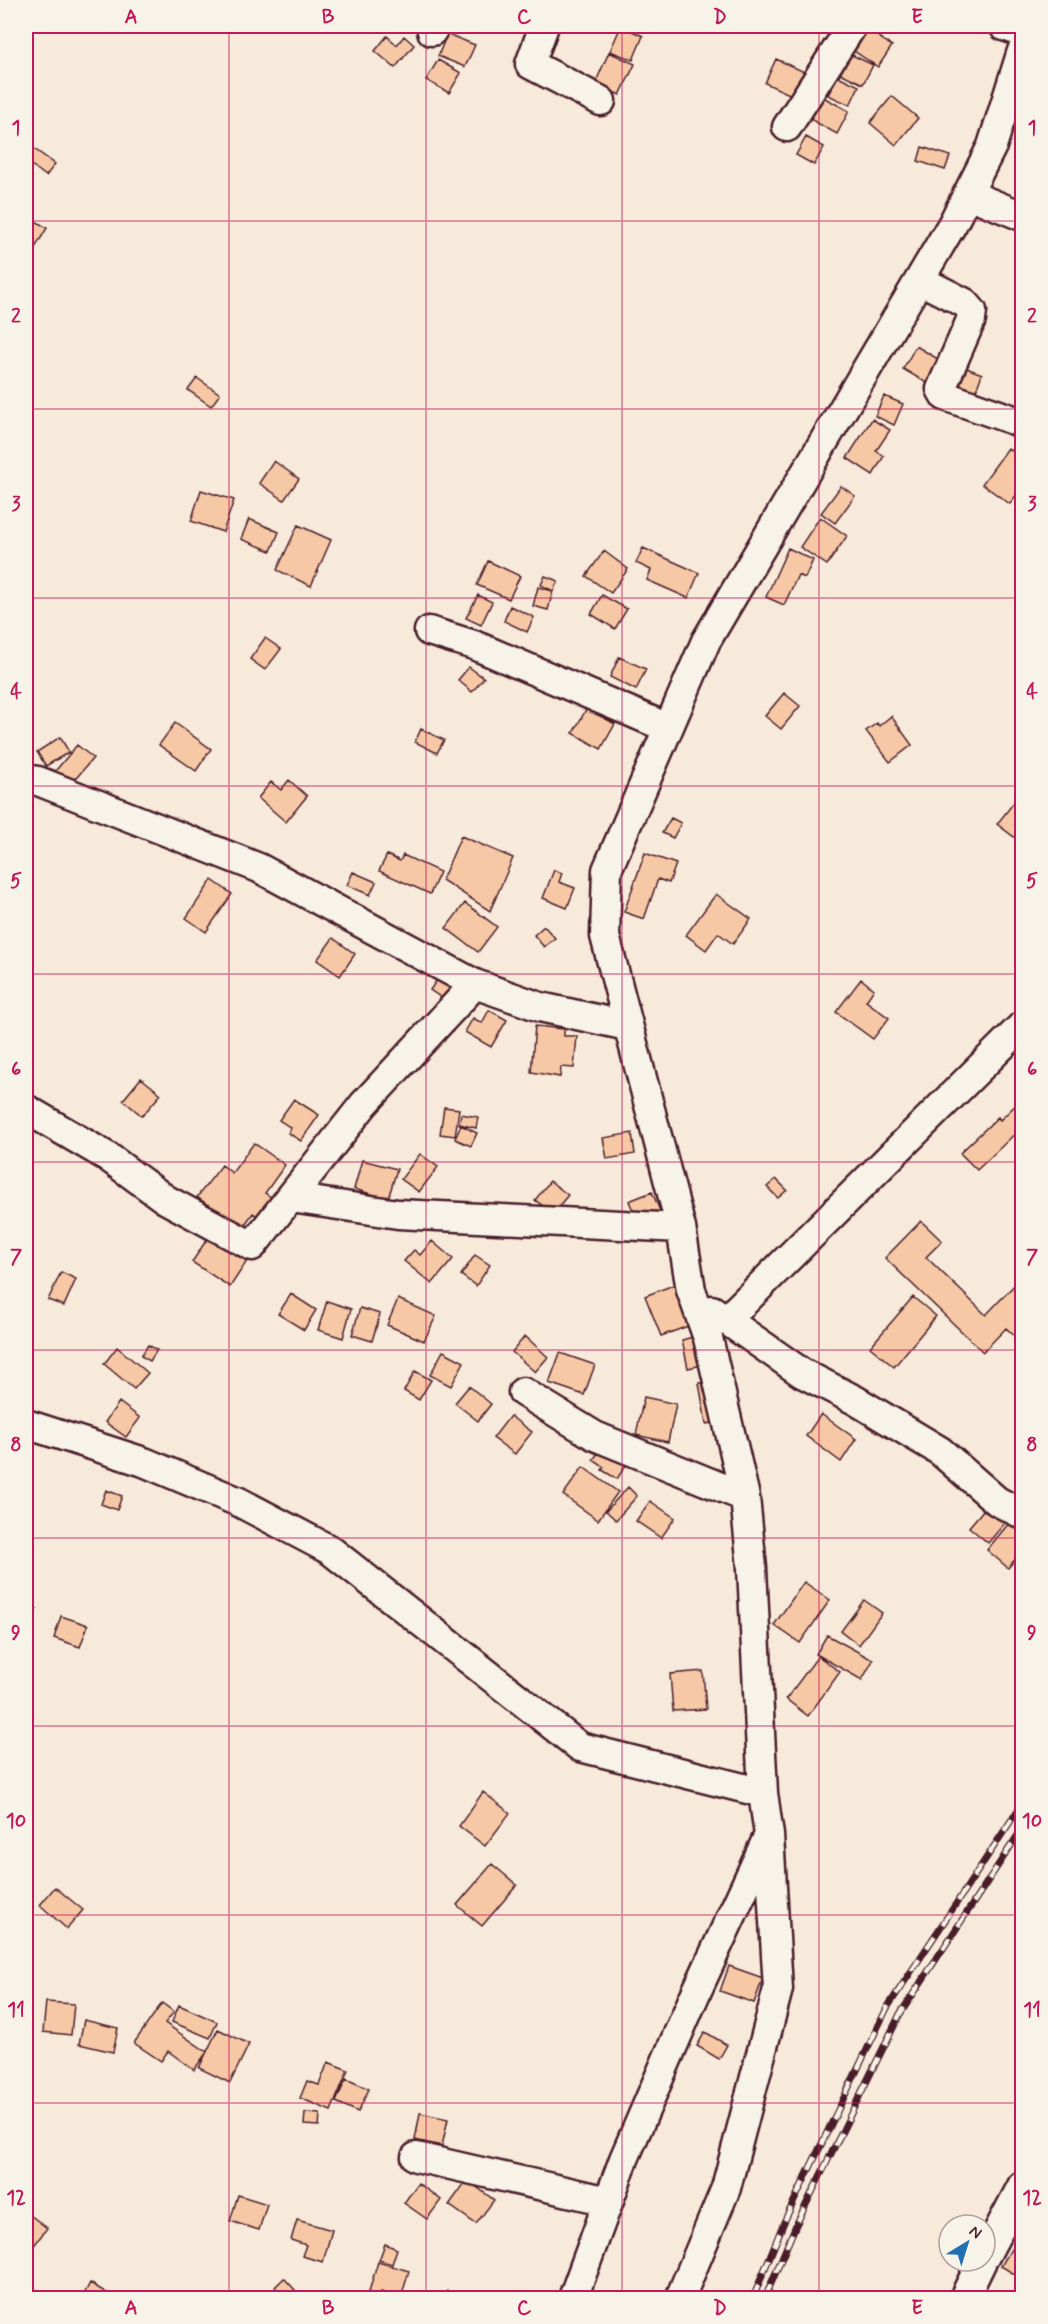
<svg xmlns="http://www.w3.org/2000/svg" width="1048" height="2324" font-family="Mynerve,sans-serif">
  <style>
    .building { fill: #f7c8a6; stroke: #4a1f2b; stroke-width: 1.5 }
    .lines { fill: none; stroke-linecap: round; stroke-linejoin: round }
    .minor-casing { stroke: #4a1f2b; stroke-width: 33 }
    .minor { stroke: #f7f3e8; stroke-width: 28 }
    .rail-casing { stroke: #4a1f2b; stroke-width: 7 }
    .rail { stroke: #f7f3e8; stroke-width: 4.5; stroke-dasharray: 14; stroke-linecap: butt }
    .grid { fill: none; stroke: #c2185b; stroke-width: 1.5; stroke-opacity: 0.55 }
    .neatline { fill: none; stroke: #c2185b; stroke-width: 2 }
    .grid-label { font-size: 20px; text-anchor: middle; font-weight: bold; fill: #c2185b }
  </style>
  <rect width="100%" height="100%" fill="#f7eadb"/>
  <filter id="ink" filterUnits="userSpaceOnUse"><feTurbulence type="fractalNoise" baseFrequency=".0167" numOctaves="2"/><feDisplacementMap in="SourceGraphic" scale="12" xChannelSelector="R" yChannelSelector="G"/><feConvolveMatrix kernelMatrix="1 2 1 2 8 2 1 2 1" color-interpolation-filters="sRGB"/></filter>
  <g filter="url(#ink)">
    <path class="building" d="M621 26 643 36 633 60 610 51Z
      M868 30 892 46 878 67 854 51Z
      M447 34 475 45 465 67 438 56Z
      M387 36 397 45 404 36 414 45 395 68 375 51Z
      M609 52 635 64 620 95 595 84Z
      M850 54 873 65 863 84 840 73Z
      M776 59 809 74 798 98 765 83Z
      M438 60 461 73 449 93 426 80Z
      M838 76 859 86 850 105 828 95Z
      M892 96 918 118 896 145 870 123Z
      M823 97 849 111 837 134 810 119Z
      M806 137 824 147 814 165 796 155Z
      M30 146 55 164 46 176 26 161V152Z
      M922 147 950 156 945 170 918 161Z
      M34 220 47 228 35 248 26 242V233Z
      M916 346 943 362 930 385 903 369Z
      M964 367 982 374 974 396 956 389Z
      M197 378 220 394 211 406 188 390Z
      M884 396 903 404 894 425 875 416Z
      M872 419 890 430 876 451 884 456 873 475 847 458Z
      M1008 448 1022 459V487L1010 504 982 484Z
      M274 461 299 479 284 500 259 483Z
      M841 486 855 496 835 523 821 513Z
      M201 490 234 500 223 532 191 521Z
      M820 517 847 536 827 565 800 547Z
      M249 519 279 532 271 551 241 539Z
      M298 525 331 540 311 586 277 570Z
      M643 548 699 573 688 598 647 580 651 570 636 563Z
      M788 548 813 560 805 578 798 575 784 605 766 597Z
      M604 551 628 569 611 593 586 576Z
      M488 561 520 576 509 599 477 585Z
      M545 576 558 581 553 591 541 585Z
      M538 587 553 591 548 610 533 606Z
      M478 595 492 602 481 625 466 618Z
      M602 595 627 609 615 629 591 614Z
      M510 606 534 617 527 632 504 621Z
      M265 638 281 649 265 670 250 659Z
      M619 657 646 669 636 690 610 677Z
      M469 667 484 678 472 692 458 680Z
      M784 693 800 706 781 729 765 716Z
      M587 708 615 724 601 749 573 733Z
      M891 716 912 745 890 762 866 731 877 723 879 726Z
      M175 723 211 749 196 771 159 745Z
      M421 729 444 740 437 753 415 742Z
      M60 737 69 752 46 766 37 752Z
      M77 745 93 758 68 788 52 775Z
      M289 780 307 796 286 822 258 798 271 782 281 790Z
      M1018 797 1022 800V843L997 824Z
      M671 818 681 823 673 838 662 833Z
      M461 836 513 858 490 911 442 880Z
      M645 853 676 864 669 883 658 879 644 919 624 912Z
      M387 855 400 861 403 855 440 872 430 894 379 871Z
      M554 870 562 873 559 882 575 888 567 908 543 898Z
      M353 872 376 882 370 895 347 885Z
      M212 880 232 894 206 932 186 918Z
      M716 894 751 919 733 944 718 933 706 950 686 935Z
      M465 903 497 927 478 952 446 928Z
      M544 926 555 938 544 947 534 935Z
      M333 938 355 954 340 976 317 960Z
      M446 967 461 1011 430 990Z
      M861 979 874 989 866 1001 889 1018 873 1039 836 1012Z
      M489 1010 507 1020 491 1047 465 1032 473 1018 482 1023Z
      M535 1026 564 1029V1036H577L574 1068 561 1067 560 1077 531 1072Z
      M141 1078 161 1094 142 1116 123 1100Z
      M294 1099 319 1115 301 1141 288 1133 291 1128 279 1120Z
      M1022 1099V1127L977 1170 960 1153 998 1117 1000 1120Z
      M444 1107 459 1109 455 1136 440 1134Z
      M461 1114 478 1117 476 1128 459 1124Z
      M461 1125 477 1133 471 1146 455 1139Z
      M632 1133 635 1154 607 1159 603 1138Z
      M254 1143 285 1165 265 1193 274 1199 260 1218 253 1213 241 1230 197 1197 222 1165 232 1173Z
      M420 1154 438 1167 419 1192 401 1179Z
      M362 1160 397 1169 388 1199 354 1189Z
      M776 1179 787 1190 778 1198 767 1187Z
      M550 1181 568 1195 553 1213 535 1200Z
      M652 1192 663 1218 640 1227 629 1201Z
      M921 1221 942 1241 926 1257 986 1315 1022 1277V1343L1006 1328 983 1352 885 1258Z
      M211 1233 249 1258 230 1287 192 1262Z
      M432 1241 453 1259 432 1284 404 1261 414 1250 420 1255Z
      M475 1255 490 1265 476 1286 461 1275Z
      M61 1272 76 1279 64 1306 48 1300Z
      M676 1284 691 1325 661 1336 645 1296Z
      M291 1294 316 1310 304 1330 278 1314Z
      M913 1297 936 1316 894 1367 870 1347Z
      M398 1299 436 1316 424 1341 387 1325Z
      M327 1301 351 1309 343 1338 318 1330Z
      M360 1308 380 1314 372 1341 352 1335Z
      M700 1335 707 1364 688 1368 682 1340Z
      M525 1336 548 1357 535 1372 512 1352Z
      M148 1345 157 1350 150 1361 141 1356Z
      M117 1347 148 1373 134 1389 104 1364Z
      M443 1351 464 1362 451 1386 430 1375Z
      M560 1353 595 1365 584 1395 549 1383Z
      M415 1371 431 1380 419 1400 404 1391Z
      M714 1381 721 1421 706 1424 699 1383Z
      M469 1386 491 1404 478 1421 455 1403Z
      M644 1397 676 1404 668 1442 636 1435Z
      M119 1402 140 1418 126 1437 105 1422Z
      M821 1414 856 1439 841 1462 806 1436Z
      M510 1416 532 1432 515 1454 493 1438Z
      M1022 1443V1457L1016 1451Z
      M600 1450 626 1465 617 1479 602 1470 604 1467 593 1460Z
      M583 1467 618 1492 598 1520 563 1495Z
      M628 1487 637 1496 616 1520 606 1511Z
      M106 1490 122 1496 117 1510 101 1504Z
      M650 1501 675 1518 661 1538 636 1521Z
      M990 1502 1009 1518 988 1543 969 1527Z
      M1009 1523 1022 1534V1551L1008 1568 987 1550Z
      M804 1582 830 1600 800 1643 774 1625Z
      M864 1600 882 1613 859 1645 841 1631Z
      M26 1601 37 1609 26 1625Z
      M61 1616 88 1625 80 1647 54 1638Z
      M827 1635 873 1660 862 1680 816 1654Z
      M818 1656 840 1672 808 1716 786 1699Z
      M703 1671 706 1709 673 1711 670 1674Z
      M483 1792 510 1813 485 1846 459 1826Z
      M492 1864 517 1885 482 1926 457 1905Z
      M55 1887 83 1910 67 1929 40 1905Z
      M729 1966 763 1978 754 2003 720 1991Z
      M46 2002 74 2004 71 2035 43 2032Z
      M162 2003 174 2012 165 2023 207 2052 194 2070 168 2051 161 2061 134 2043Z
      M179 2005 217 2022 210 2038 172 2022Z
      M84 2020 118 2028 113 2052 79 2044Z
      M218 2029 249 2044 230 2083 199 2068Z
      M705 2032 727 2045 719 2059 697 2046Z
      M328 2062 348 2070 331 2111 300 2098 307 2081 319 2085Z
      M346 2079 369 2089 358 2112 336 2102Z
      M305 2113 320 2114 319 2126 304 2125Z
      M420 2113 448 2119 442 2146 415 2140Z
      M467 2180 494 2200 476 2224 449 2205Z
      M418 2183 441 2200 427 2219 404 2203Z
      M238 2195 267 2204 259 2230 230 2221Z
      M26 2212 47 2228 27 2255 26 2254Z
      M297 2220 332 2230 323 2262 302 2256 306 2245 291 2240Z
      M385 2244 397 2249 392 2264 379 2260Z
      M1013 2246 1022 2251V2279L1001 2266Z
      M378 2262 409 2271 401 2298 381 2292 379 2298H367Z
      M284 2278 295 2290 286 2298 275 2287Z
      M90 2283 110 2295 108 2298H82Z
      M447 2291 453 2298H439Z"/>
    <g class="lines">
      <defs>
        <path id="minor" d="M544 26 530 64 601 101
          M1004 26 1022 32
          M432 31 435 26
          M787 127 852 26
          M968 194 1022 216
          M920 280 965 303 972 311 971 320 941 389 945 396 1022 423
          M429 631 474 645 668 728
          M26 779 38 781 259 868 475 984 540 1007 628 1026
          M26 1109 108 1157 165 1199 252 1246 364 1104 475 984
          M291 1198 398 1214 681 1228
          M712 1310 802 1373 855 1400 940 1451 997 1501 1022 1514
          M725 1321 1022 1026
          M523 1392 595 1436 745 1497
          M26 1424 144 1462 239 1502 330 1550 580 1747 763 1793
          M416 2157 608 2201
          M985 2256 1022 2186
          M573 2298 624 2159 694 1997 767 1839
          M680 2298 726 2188 778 1989 769 1835 763 1793 752 1568 745 1497 708 1338 691 1290 681 1228 605 936 607 870 706 641 953 223 992 146 1022 51
          M964 2298 982 2261"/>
      </defs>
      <use href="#minor" class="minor-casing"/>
      <use href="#minor" class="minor"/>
      <defs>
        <path id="rail" d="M753 2298 784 2222 887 2008 1022 1804
          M765 2298 795 2227 900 2014 1022 1829"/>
      </defs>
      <use href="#rail" class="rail-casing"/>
      <use href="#rail" class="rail"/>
    </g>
  </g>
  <path class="grid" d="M229 26V2298M426 26V2298M622 26V2298M819 26V2298M26 221H1022M26 409H1022M26 598H1022M26 786H1022M26 974H1022M26 1162H1022M26 1350H1022M26 1538H1022M26 1726H1022M26 1915H1022M26 2103H1022"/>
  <rect width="1048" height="2324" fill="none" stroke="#f7f3e8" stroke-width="66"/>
  <g transform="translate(967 2243) rotate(38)"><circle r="28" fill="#f7f3e8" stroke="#b29e9c" stroke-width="1.5"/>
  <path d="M0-4.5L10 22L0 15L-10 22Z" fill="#1f6fb2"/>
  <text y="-9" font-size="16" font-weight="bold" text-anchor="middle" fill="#4a1f2b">N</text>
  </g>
  <rect x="33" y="33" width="982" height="2258" class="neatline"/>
  <g class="grid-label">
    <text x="131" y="23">A</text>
    <text x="328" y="23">B</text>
    <text x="524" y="23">C</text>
    <text x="720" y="23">D</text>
    <text x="917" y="23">E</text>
    <text x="16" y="134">1</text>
    <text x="1032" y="134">1</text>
    <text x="16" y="322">2</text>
    <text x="1032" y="322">2</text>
    <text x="16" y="510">3</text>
    <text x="1032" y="510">3</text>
    <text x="16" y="698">4</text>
    <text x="1032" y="698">4</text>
    <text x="16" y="887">5</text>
    <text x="1032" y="887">5</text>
    <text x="16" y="1075">6</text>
    <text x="1032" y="1075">6</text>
    <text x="16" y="1263">7</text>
    <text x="1032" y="1263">7</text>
    <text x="16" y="1451">8</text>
    <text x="1032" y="1451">8</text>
    <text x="16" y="1639">9</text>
    <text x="1032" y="1639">9</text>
    <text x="16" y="1827">10</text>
    <text x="1032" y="1827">10</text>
    <text x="16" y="2016">11</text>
    <text x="1032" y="2016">11</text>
    <text x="16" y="2204">12</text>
    <text x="1032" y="2204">12</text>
    <text x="131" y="2314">A</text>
    <text x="328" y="2314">B</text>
    <text x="524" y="2314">C</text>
    <text x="720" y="2314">D</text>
    <text x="917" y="2314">E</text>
  </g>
</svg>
